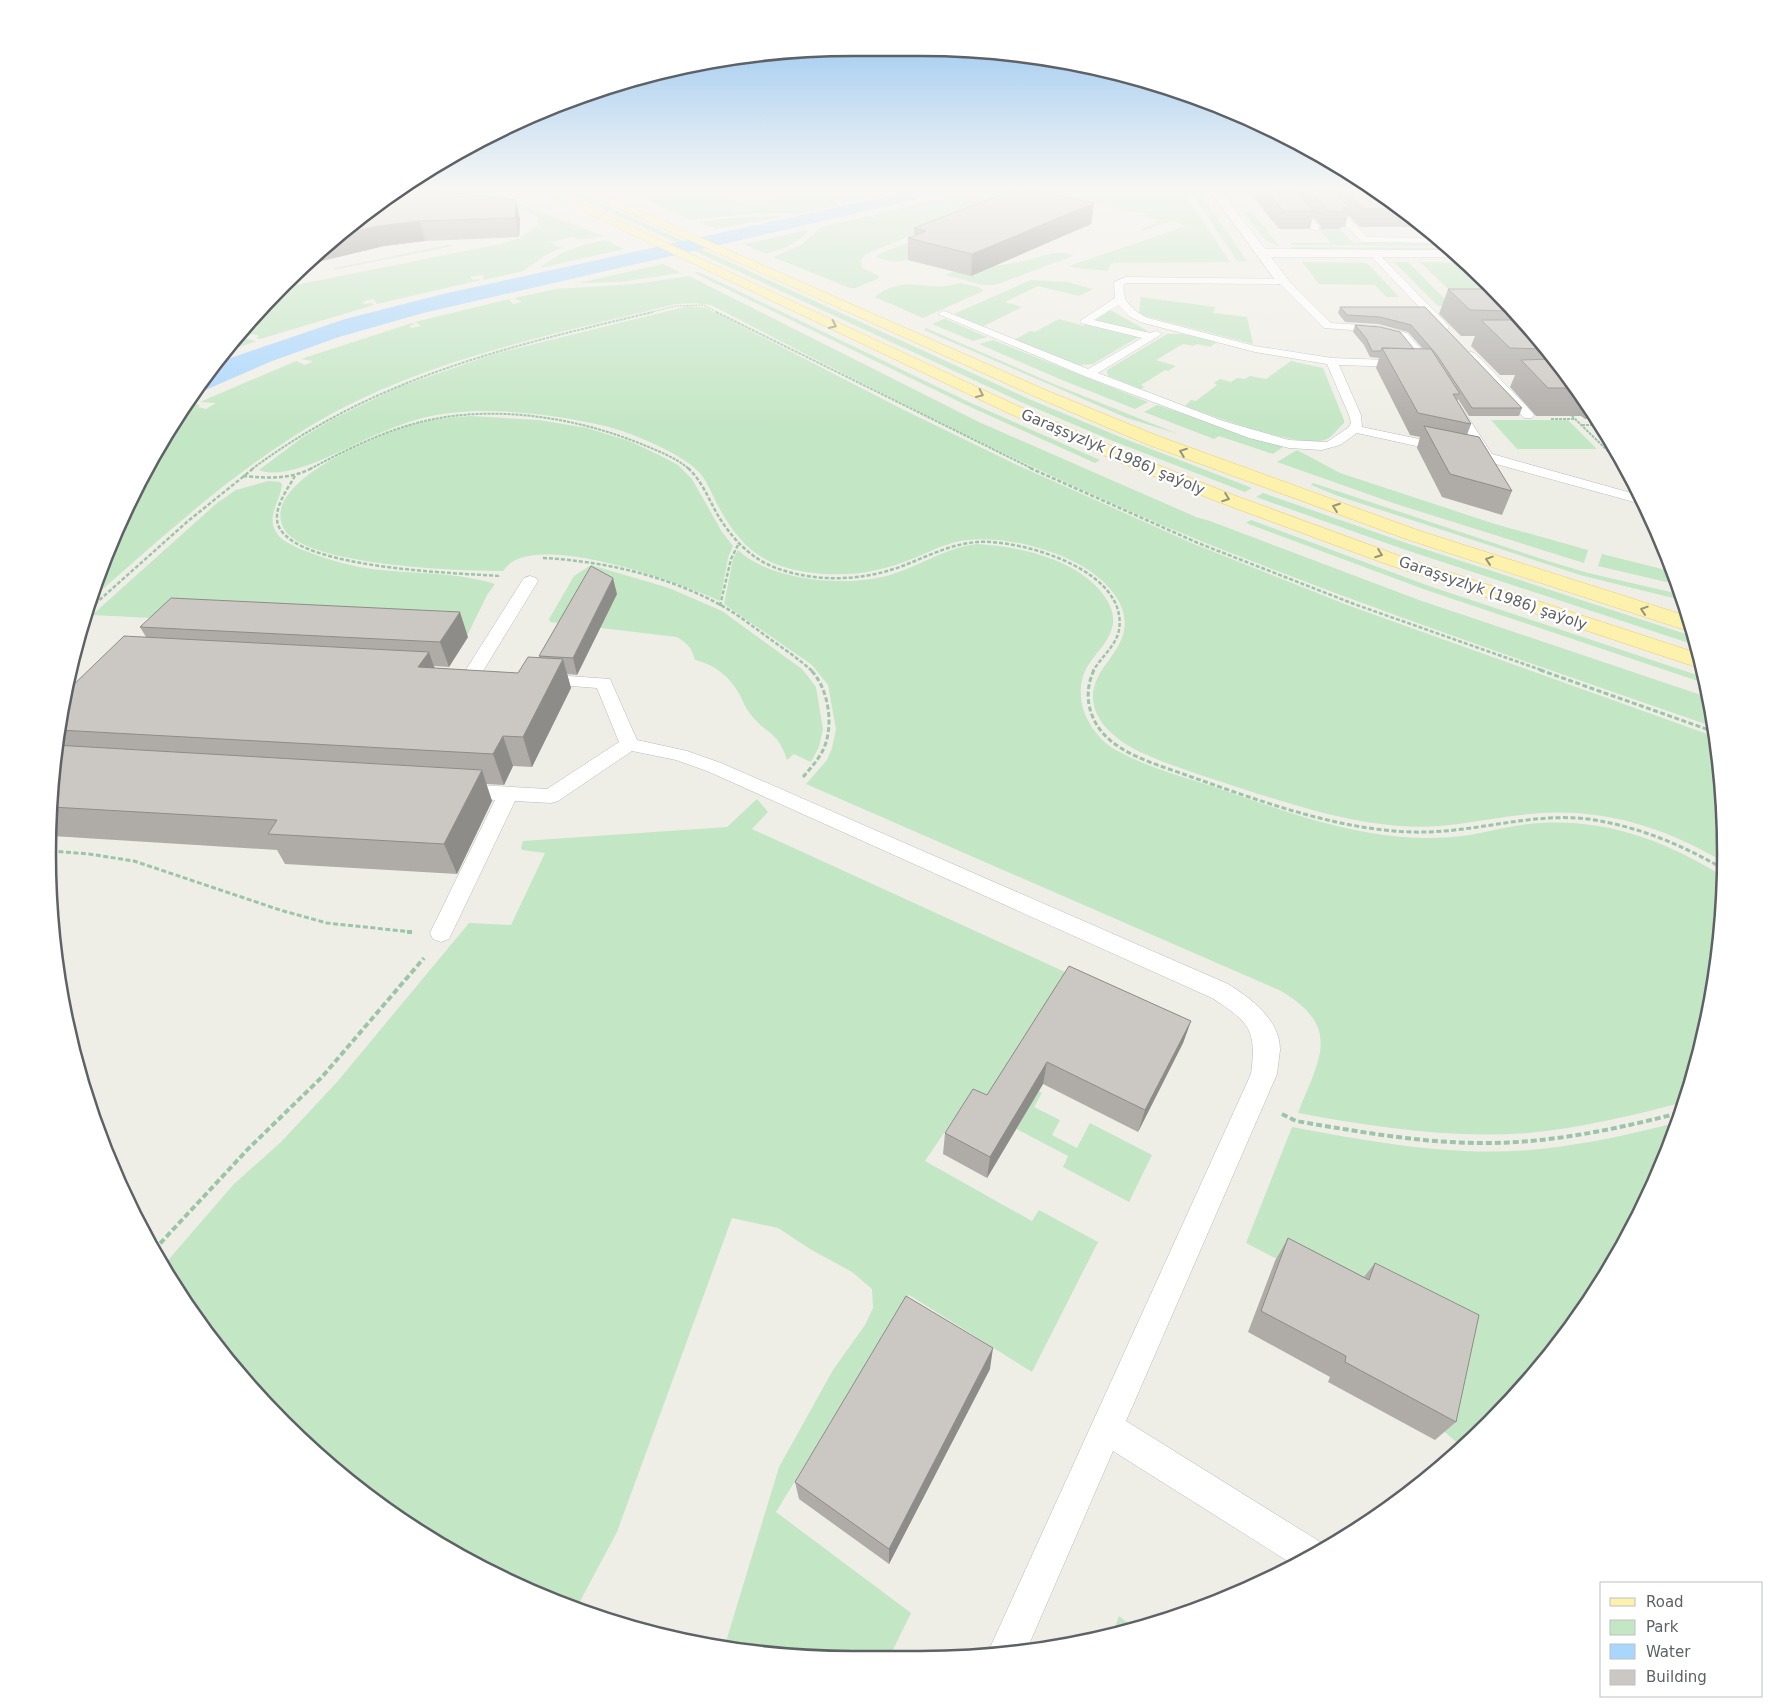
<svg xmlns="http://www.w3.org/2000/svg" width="1773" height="1707" font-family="'DejaVu Sans',sans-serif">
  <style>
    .green { fill: #c3e6c4 }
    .water { fill: #a9d6fd }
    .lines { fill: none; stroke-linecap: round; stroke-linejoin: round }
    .lane-casing { stroke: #b8bbbf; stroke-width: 1 }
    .street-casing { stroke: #b8bbbf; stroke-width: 1 }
    .primary-casing { stroke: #eecb60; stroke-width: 1 }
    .path-far4 { stroke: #9bc5a8; stroke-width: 1; stroke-dasharray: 2 1; stroke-linecap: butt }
    .path-far3 { stroke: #9bc5a8; stroke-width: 2; stroke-dasharray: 3 1; stroke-linecap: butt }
    .path-far2 { stroke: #9bc5a8; stroke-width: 2.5; stroke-dasharray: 4 2; stroke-linecap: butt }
    .path-far1 { stroke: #9bc5a8; stroke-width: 3; stroke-dasharray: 5 2.5; stroke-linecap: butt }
    .path { stroke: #9bc5a8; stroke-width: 4; stroke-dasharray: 6 3; stroke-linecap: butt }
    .lane { fill: #fff; fill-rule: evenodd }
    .street { fill: #fff; fill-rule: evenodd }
    .primary { fill: #fdf2ad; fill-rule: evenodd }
    .wall { fill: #afaca8 }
    .shaded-wall { fill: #8e8c88 }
    .building { fill: #cbc8c3; stroke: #8e8c88 }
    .oneway { stroke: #96947f }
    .labels { text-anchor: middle; stroke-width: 4.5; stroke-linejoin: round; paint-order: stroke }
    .far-street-label { font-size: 15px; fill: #5e6166; stroke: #fff }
    .rim { fill: none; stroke: #5e6166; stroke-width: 2.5 }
  </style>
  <rect width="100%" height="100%" fill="#efeee6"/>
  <path class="green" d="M471 191H485L604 236 579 240 573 237 550 242 558 247 567 245 546 255 523 271 484 280 482 278 485 277 482 275 470 277 473 280 478 279 481 280 377 304 373 299 362 302 365 304 371 303 374 305 260 339 256 338 259 336 253 334 243 338 256 341 226 352 248 322 281 288 500 244 519 238 538 225V217L533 214Z
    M565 191H574L1029 399 1120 437 1252 488 1245 492 1113 441 1021 402Z
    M666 191H703L729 200 749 202 770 201 813 191H893L842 203 837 200 832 201 840 204 797 214H746L690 220 650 201Z
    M966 191H1183L1230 262 1114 263 1111 264 1107 271 1076 268 1069 266 1186 226 1171 221 1142 231 1140 230 1160 220 1143 216 1146 214 1094 204 949 220 866 254 861 260 862 268 879 276V278L856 288H850L773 257 801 245 819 229 823 228 821 227 870 216 875 219 880 218 872 215 938 199 945 202 950 200 941 198Z
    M1190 191H1199L1247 261 1238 262Z
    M1251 210 1280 247 1266 241 1244 213Z
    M785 216 717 229 698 222 732 218Z
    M947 227C926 249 909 271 876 257L879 254Z
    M1319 229H1340L1353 243 1446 244 1448 246 1292 245 1290 243H1331Z
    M808 230C799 245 781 249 766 254L744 244Z
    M605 240 624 249 540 268C560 251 581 245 605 240Z
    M448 245 453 246 332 270 335 268Z
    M1289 247 1452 248 1454 250H1299Z
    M1054 253H1066L1073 256 995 285H983L945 275 949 273 1019 262Z
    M1302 262 1367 263 1399 297H1386L1375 285 1319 284Z
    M1394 262H1408L1452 306H1438Z
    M1420 262 1465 263 1504 305 1464 304Z
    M663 264 681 273 621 282 578 283Z
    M699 272 971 403 1100 460 1095 463 966 405 694 273Z
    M689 276 981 423 1196 517 1210 521 1419 600 1707 697 1711 726C1541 667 1371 609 1203 542 1034 473 873 389 711 305L694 303 676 304C557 334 432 357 324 418 237 467 164 536 89 601L156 450 185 410 195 404 200 405 198 407 206 409 216 403 200 402 296 361 305 365 313 361 301 359 412 323 415 324 409 326 412 328 421 326 415 322 509 299 513 304 522 302 514 298 556 289 635 284Z
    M1031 280 1067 282 1093 289 1079 296 1038 286 1005 302 1022 307 982 327 954 314Z
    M960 283 979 287 983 291 923 318 875 297C905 272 928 294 960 283Z
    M1141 297 1215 307 1213 313 1247 317 1253 344 1141 315 1139 312Z
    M688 306 706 308 902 409 1017 465 1194 544 1350 606 1713 736 1724 800 1722 861C1662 826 1599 807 1530 814 1485 818 1445 830 1399 826 1347 822 1296 806 1246 790 1213 779 1179 769 1147 755 1117 743 1079 714 1098 677 1103 667 1111 658 1117 648 1135 619 1119 593 1094 574 1060 549 993 531 952 543 938 547 925 554 912 559 875 574 840 578 800 571 756 563 736 540 716 502 711 492 707 481 699 472 681 453 630 432 605 426 553 414 484 405 431 416 411 420 392 428 373 436 345 448 288 482 259 470L303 437 333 419 399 387 494 354Z
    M1110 310 1148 331 1144 334 1093 321Z
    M944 319H945L987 337 973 341 932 324Z
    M1059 319 1084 326 1088 323 1140 336 1093 364 1078 365 1014 340 1030 331 1035 332Z
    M926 328 1056 385 1178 434 1127 418 924 330Z
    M1167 334H1183L1217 342 1210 347 1197 344 1193 346 1183 344 1156 360 1176 366 1168 371 1165 370 1141 385 1144 387 1141 389 1108 376 1107 370Z
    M993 340 1148 402 1135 409 1062 380 979 344Z
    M1291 361 1323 368 1344 420V423C1338 428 1333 436 1327 439 1304 451 1210 415 1185 406L1191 400 1196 401 1217 385 1214 383 1220 379 1231 382 1237 378 1245 379 1250 376 1266 379Z
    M1157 405 1283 447 1273 454 1219 436 1214 439 1144 412Z
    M470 416 539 420 587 428 629 441 659 455 678 465 692 479 722 532 733 546 728 558 720 601C676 581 563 541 518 559 512 561 508 565 503 571 462 571 305 566 284 529 257 481 386 432 418 423 435 419 452 417 470 416Z
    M1491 420H1568L1597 449H1517Z
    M1297 450 1340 473 1495 524 1588 550 1584 563 1396 504 1277 462Z
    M268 481 280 482 282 484C281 500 266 516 276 532 281 541 291 544 300 549 318 556 339 563 359 567 404 575 450 570 495 584L487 595 468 634 92 615 217 503 236 490Z
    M1313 483 1548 561 1588 573 1679 594 1681 600 1580 575 1338 496 1311 485Z
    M1263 493 1409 544 1695 637 1698 646 1403 549 1256 497Z
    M1251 520 1429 586 1703 677 1704 683 1426 590 1246 523Z
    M977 544C1019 546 1080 560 1105 597 1111 606 1114 613 1113 624 1110 641 1098 650 1089 664 1069 694 1088 734 1116 750 1146 767 1181 776 1214 787 1275 808 1338 832 1403 837 1425 839 1448 838 1470 835 1493 831 1517 824 1541 823 1607 819 1665 841 1721 875L1719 958 1685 1102C1634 1115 1581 1128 1528 1133 1451 1139 1374 1127 1298 1113 1319 1059 1343 1028 1281 991L806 784 827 760 832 748 836 729 828 685 812 665 724 604 733 559 738 550C771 582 851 588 893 574 921 565 948 547 977 544Z
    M1602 554 1670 571 1675 584 1598 566Z
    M591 565 669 588 722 611 802 669 816 687 823 729 819 747 811 762 794 754 787 760C778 731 767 735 751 715 746 709 743 702 740 695 730 677 714 664 695 660 692 648 687 643 677 637L550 622 549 619 574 576Z
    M757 799 768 812 752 829 1122 998 1013 1078 1042 1093 1034 1107 1060 1120 1052 1135 1077 1148 1090 1123 1152 1155 1129 1202 1063 1167 1068 1156 965 1102 925 1161 1032 1221 1039 1210 1098 1242 1032 1372 909 1295 776 1512 911 1613 889 1658H800L725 1645 779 1467 833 1370 865 1325 873 1308 872 1289 852 1272 810 1249 778 1228 732 1218 617 1532 577 1607 497 1576 363 1493 247 1385 183 1301 163 1266 234 1184 281 1142 337 1082 469 923 511 925 545 853 522 850 521 848 523 841 727 827Z
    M1678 1122 1618 1256 1526 1385 1461 1446 1441 1429 1348 1296 1246 1243 1292 1127C1373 1142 1458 1158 1540 1149 1587 1144 1633 1134 1678 1122Z
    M1119 1616 1136 1629 1112 1635Z"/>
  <path class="water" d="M910 191H947L893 205 423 313 339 337 272 361 196 394 219 362 345 319 443 294Z"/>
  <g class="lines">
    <defs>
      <path id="lane" d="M1295 206H1301L1319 226V230H1313L1295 210Z
        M1331 206H1337L1367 237 1438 238 1445 243 1362 242 1331 210Z
        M1374 251 1377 252 1448 325 1449 327 1448 329H1440L1371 256 1369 254Z
        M1126 277 1287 279 1331 323 1378 326 1407 333 1435 365 1429 368 1339 365 1361 415 1362 427 1476 451 1448 405 1450 402H1458L1492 454 1642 496 1645 505 1485 461 1357 433 1340 445 1322 450 1289 448 1249 438 1084 376 938 314 943 311 947 312 1088 369 1142 338 1081 323 1080 321 1115 298 1114 282ZM1126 283 1280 284 1324 328 1378 332 1399 337 1419 361 1332 358 1255 346 1148 318C1133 311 1121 301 1124 284ZM1118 305 1129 316 1140 322 1255 352 1327 364 1349 415 1351 423 1349 427 1327 442 1289 440 1223 421 1098 373 1162 334 1157 331 1150 333 1094 320Z
        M1471 352 1475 353 1532 412 1534 415 1532 418H1524L1467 357 1465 355 1467 353Z
        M530 576 536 578 538 581 480 676 477 680 471 681 465 680 462 676 522 581 524 578Z
        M540 674 610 679 637 740 687 751 721 763 1228 984C1252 999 1280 1020 1280 1050 1279 1058 1278 1066 1277 1074L1126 1421 1322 1543 1324 1547 1294 1565 1113 1451 1027 1649 990 1655 988 1652 994 1639 1251 1074C1257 1029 1249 1022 1212 998L707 771 676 760 632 751 558 801 551 803 515 801 449 939 441 942 433 939 430 933 495 800 454 796 451 791 454 786 461 784 547 789 619 742 597 688 534 683 531 679 534 675Z"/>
      <path id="street" d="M1210 191H1221L1265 249 1454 250 1460 257H1271L1289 281 1288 284H1278Z"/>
      <path id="primary" d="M541 191H555L1018 406 1133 455 1228 493 1400 556 1700 654 1702 669 1386 564 1216 501 1121 463 1006 412Z
        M613 199 1048 391 1158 436 1420 531 1687 616 1692 630 1682 629 1406 539 1146 444 1036 397 609 204 608 202Z"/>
    </defs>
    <use href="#lane" class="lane-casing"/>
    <use href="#street" class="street-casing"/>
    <use href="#primary" class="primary-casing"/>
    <path class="path-far4" d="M648 313 676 306 703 305 719 313"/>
    <path class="path-far3" d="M716 312 1033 469
      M1569 413 1613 456 1618 458
      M1551 419H1575
      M1582 425H1598
      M252 469C376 377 506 347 653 312
      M310 469C348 449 387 429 429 420 499 405 580 418 646 446 661 452 676 458 689 469"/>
    <path class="path-far2" d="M688 468C701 480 708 497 716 512 730 536 749 558 776 568 817 583 865 581 905 565 928 556 951 544 977 542 1021 539 1129 570 1119 630 1116 646 1101 657 1093 671
      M1030 468 1198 543 1354 604 1544 671
      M243 476C268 478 289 480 312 468
      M295 476C287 490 270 512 280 529 305 569 455 573 501 576
      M543 558C605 561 672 577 726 608 741 617 755 628 770 639 784 649 799 659 812 671
      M720 606 731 559 738 545
      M86 612 188 521 254 468"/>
    <path class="path-far1" d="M1094 670C1082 695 1089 723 1111 741 1132 758 1161 766 1186 775 1257 800 1337 830 1412 832 1472 834 1529 812 1588 819 1637 826 1680 844 1722 868
      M1540 670 1712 731
      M803 777C810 769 817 761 822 752 835 728 829 689 811 670
      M51 851 89 854 134 861 280 910 327 923 412 932"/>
    <path class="path" d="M407 932H412
      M1282 1114 1296 1121C1361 1132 1426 1144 1492 1143 1557 1142 1621 1128 1683 1112
      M154 1250 248 1149 322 1077 424 958"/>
    <use href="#lane" class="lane"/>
    <use href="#street" class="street"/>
    <use href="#primary" class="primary"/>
  </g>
  <path class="wall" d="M395 191 516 200 520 219 519 237 425 241 384 246 305 265 322 248Z
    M1248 191H1372L1422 227H1360L1348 215 1345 227H1341L1340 229H1321L1320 225 1313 217 1310 229H1279Z
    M1094 203 1091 224 971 276 908 260V238L914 236V228Z
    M1448 289H1489L1559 363 1594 419H1585L1581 416H1536L1510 387 1515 375H1500L1471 346 1475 336H1461L1439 314Z
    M1340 307H1425L1522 408 1519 416H1469L1458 399 1457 402 1471 424 1467 435 1512 491 1502 515 1442 497 1417 448 1420 437 1410 435 1376 368 1379 358 1370 357 1364 345 1353 332 1355 325 1414 349H1423L1408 332 1378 324 1345 322 1338 313Z
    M617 594 577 675 567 674 571 688 532 767 513 766 504 785 486 784 492 801 457 874 285 864 277 850 52 836 54 748 68 690 146 637 140 627 468 637 449 667 434 666 435 668 518 673 539 658V656Z
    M1069 966 1191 1021 1183 1043 1138 1132 1043 1084 987 1178 943 1154 945 1133 987 1095Z
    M1288 1238 1364 1277 1375 1263 1456 1422 1435 1440 1328 1382 1330 1377 1248 1332 1275 1261Z
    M990 1369 889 1564 799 1499 795 1482Z"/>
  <path class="shaded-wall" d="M1297 191H1304L1301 204Z
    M1333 191H1340L1337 204Z
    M516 200 520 219 519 237 515 218Z
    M1094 203 1091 224 971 276 972 254Z
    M420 221 425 241 384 246 305 265 322 248 338 235 378 226Z
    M613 578 617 594 577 675 573 658Z
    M460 612 468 637 449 667 440 642Z
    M429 652 439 681 418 667Z
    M563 659 571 688 532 767 523 737Z
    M503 736 513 766 504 785 493 754Z
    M482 770 492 801 457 874 444 844Z
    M1191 1021 1183 1043 1138 1132 1145 1110Z
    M1047 1062 1043 1084 987 1178 990 1157Z
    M993 1348 990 1369 889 1564V1549Z"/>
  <path class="building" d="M395 191H438L516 200 515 218 420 221 378 226 338 235Z
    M1011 191H1036L1094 203 972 254 908 238 926 231 914 228Z
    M1267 191H1297V192L1314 211H1283Z
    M1310 191H1334V192L1350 208H1343L1345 211H1326L1325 206Z
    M1347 191H1372L1397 209H1365Z
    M1448 289H1489L1511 311 1470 310Z
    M1340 307H1425L1522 408H1472L1437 355 1411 325 1380 317 1347 315Z
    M1481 320H1519L1546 349 1510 348Z
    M1355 325 1380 327 1400 332 1414 349 1382 348 1381 351H1372L1366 338Z
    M1382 348 1431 349 1460 394H1453L1471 424 1418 413Z
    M1555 359 1559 363 1574 388H1548L1521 360Z
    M1424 426 1479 437 1512 491 1450 474Z
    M591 566 613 578 573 658 539 656Z
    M171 598 460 612 440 642 140 627Z
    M124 636 429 652 418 667 518 673 528 657 563 659 523 737 503 736 493 754 59 730 68 690Z
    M55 745 482 770 444 844 268 834 277 820 52 807Z
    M1069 966 1191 1021 1145 1110 1047 1062 990 1157 945 1133 973 1089 987 1095Z
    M1288 1238 1369 1280 1375 1263 1479 1315 1456 1422 1345 1362 1346 1356 1261 1311Z
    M906 1296 993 1348 889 1549 795 1482Z"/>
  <defs><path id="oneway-chevron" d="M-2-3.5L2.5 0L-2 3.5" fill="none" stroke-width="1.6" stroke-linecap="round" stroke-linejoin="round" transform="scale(1.25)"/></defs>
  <g class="oneway">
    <use href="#oneway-chevron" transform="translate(833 325) rotate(25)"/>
    <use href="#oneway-chevron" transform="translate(980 394) rotate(25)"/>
    <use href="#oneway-chevron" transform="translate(1183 452) rotate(-159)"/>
    <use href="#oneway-chevron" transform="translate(1226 498) rotate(20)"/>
    <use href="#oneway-chevron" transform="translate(1336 507) rotate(-160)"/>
    <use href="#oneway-chevron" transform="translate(1379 554) rotate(20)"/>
    <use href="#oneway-chevron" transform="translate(1489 560) rotate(-162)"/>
    <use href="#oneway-chevron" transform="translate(1644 610) rotate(-162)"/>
  </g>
  <linearGradient id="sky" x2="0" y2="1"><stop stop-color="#8fc2f0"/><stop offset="0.44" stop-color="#f8f7f4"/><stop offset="1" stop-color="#f8f7f4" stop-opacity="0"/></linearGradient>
  <rect width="1773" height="430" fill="url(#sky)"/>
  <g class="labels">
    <g class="far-street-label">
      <text transform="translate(1113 452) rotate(23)" y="5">Garaşsyzlyk (1986) şaýoly</text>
      <text transform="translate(1493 593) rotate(19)" y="5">Garaşsyzlyk (1986) şaýoly</text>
    </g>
  </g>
  <path d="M0 0H1773V1707H0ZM853 56H920A797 797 0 0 1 1717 853V854A797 797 0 0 1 920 1651H853A797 797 0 0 1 56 854V853A797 797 0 0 1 853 56Z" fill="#fff" fill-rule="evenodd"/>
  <path class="rim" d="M853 56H920A797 797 0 0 1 1717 853V854A797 797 0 0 1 920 1651H853A797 797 0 0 1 56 854V853A797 797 0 0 1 853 56Z"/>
  <rect x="1600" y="1582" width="162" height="115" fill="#ffffff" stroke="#bfc0c2"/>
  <rect x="1610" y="1598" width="25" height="8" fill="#fdf2ad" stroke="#bfc0c2"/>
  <text x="1646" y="1607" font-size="15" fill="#5e6166">Road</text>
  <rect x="1610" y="1620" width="25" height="15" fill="#c3e6c4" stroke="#bfc0c2"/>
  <text x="1646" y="1632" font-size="15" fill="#5e6166">Park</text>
  <rect x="1610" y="1644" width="25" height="15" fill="#a9d6fd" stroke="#bfc0c2"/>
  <text x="1646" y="1657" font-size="15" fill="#5e6166">Water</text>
  <rect x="1610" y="1670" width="25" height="15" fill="#cbc8c3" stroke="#bfc0c2"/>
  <text x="1646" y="1682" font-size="15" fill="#5e6166">Building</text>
</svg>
